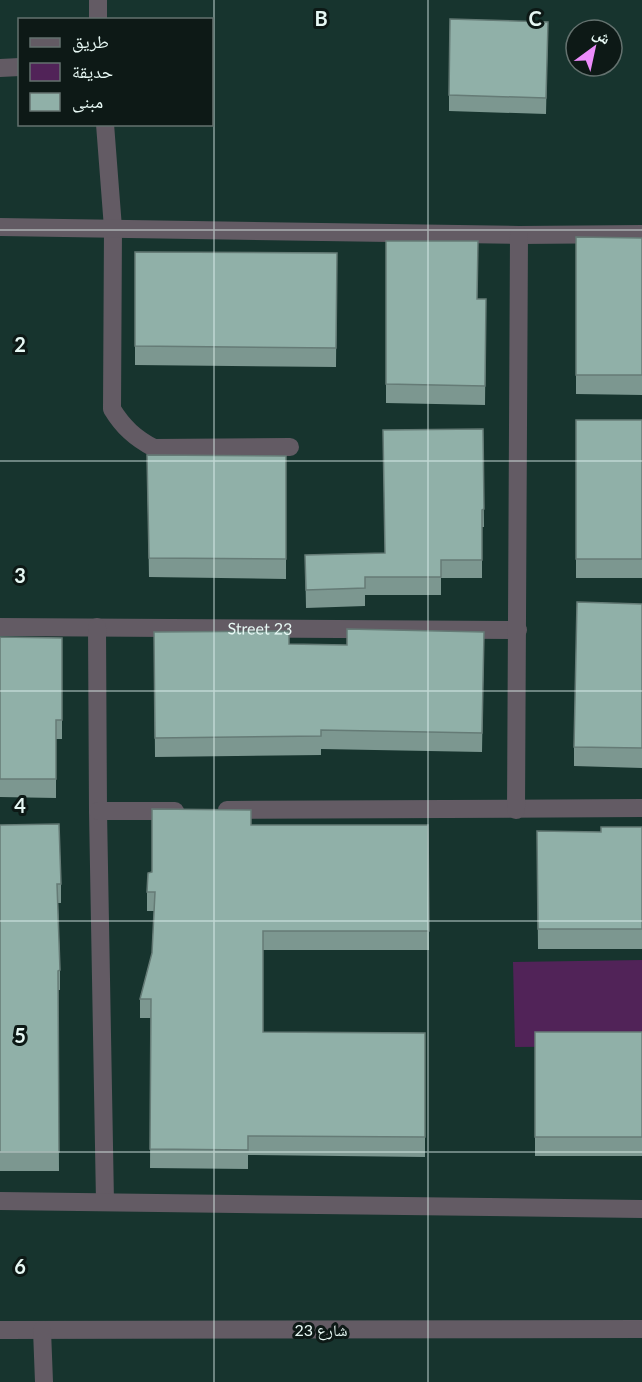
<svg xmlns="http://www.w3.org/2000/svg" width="642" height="1382" font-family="Lato,'Noto Naskh Arabic',sans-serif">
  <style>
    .green { fill: #512358 }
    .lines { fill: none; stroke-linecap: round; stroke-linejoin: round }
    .minor { stroke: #635b64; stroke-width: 18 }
    .wall { fill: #7c9790 }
    .building { fill: #90b0a8; stroke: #657b76; stroke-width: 1.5 }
    .grid { fill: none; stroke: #e7f8f4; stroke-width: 1.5; stroke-opacity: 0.55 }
    .labels { text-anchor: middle; stroke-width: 6; stroke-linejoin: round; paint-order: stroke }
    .street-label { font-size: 16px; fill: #e7f8f4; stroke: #0d1916 }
    .grid-label { font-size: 20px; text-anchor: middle; font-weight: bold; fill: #e7f8f4; stroke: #0d1916; stroke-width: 6; stroke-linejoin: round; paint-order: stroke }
  </style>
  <rect width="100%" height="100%" fill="#17342e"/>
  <path class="green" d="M642 960V1046L515 1047 513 962Z"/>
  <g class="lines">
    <g class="minor">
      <path d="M98 0V20"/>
      <path d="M0 68 20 67"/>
      <path d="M105 124 113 228 112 409C123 427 135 438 154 448L290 447"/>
      <path d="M0 227 519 235 642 234"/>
      <path id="s1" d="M0 627 518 630"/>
      <path d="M97 627 98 811 105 1202"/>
      <path d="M227 810 642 808"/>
      <path d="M516 810 519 235"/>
      <path d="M98 811H175"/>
      <path d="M0 1201 642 1209"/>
      <path d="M0 1330 642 1329"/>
      <path d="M42 1330 44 1382"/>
    </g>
  </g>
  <path class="wall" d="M548 22 546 114 449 111V95Z
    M576 237 642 238V395L576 394Z
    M386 241 477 299H486L485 405 386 403Z
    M135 252 337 253 336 367 135 365Z
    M576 420H642V578H576Z
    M483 429 484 527H482V578H441V595H365V606L306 608 305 555 385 553Z
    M147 455 286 456V579L149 577Z
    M642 604V768L574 766V747Z
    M154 632 289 644 347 645 484 632 482 752 321 749V755L155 757Z
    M0 637 62 638V739H56V798L0 797Z
    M0 825 61 884V903H58L60 970V990H58L59 1171H0Z
    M251 825H428L429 950H263V1032L425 1033V1157L248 1155V1169L150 1168 151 1018H140V999L152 953 154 911H147V892Z
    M642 827V949H538L537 831 601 832Z
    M535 1032H642V1156H535Z"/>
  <path class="building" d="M450 19 548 22 546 98 449 95Z
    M576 237 642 238V375H576Z
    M386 241H478L477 299H486L485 386 386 384Z
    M135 252 337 253 336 348 135 346Z
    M576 420H642V559H576Z
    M483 429 484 509 482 510V560H441V577H365V588L306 590 305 555 385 553 383 430Z
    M147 455 286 456V559L149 558Z
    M577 602 642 604V748L574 747Z
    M347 629 484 632 482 733 321 730V736L155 738 154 632 289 631V644L347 645Z
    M0 637 62 638V720H56V779H0Z
    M152 809 251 810V825H428L429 931H263V1032L425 1033V1137L248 1136V1150L150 1149 151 999H140L152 953 155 892H147L148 873 152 872Z
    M59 824 61 884H57L60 970 58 971 59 1152H0V825Z
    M601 827H642V929H538L537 831 601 832Z
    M535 1032H642V1137H535Z"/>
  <path class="grid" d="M214 0V1382M428 0V1382M0 230H642M0 461H642M0 691H642M0 921H642M0 1152H642"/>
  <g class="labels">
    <g class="street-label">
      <text dy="6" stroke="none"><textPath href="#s1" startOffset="260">Street 23</textPath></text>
      <text x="321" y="1336">شارع 23</text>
    </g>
  </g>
  <g class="grid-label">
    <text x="321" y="26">B</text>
    <text x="535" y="26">C</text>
    <text x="20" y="352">2</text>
    <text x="20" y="583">3</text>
    <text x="20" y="813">4</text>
    <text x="20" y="1043">5</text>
    <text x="20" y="1274">6</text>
  </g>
  <rect x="18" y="18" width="195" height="108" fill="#0d1916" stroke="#64726f" stroke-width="1.5"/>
  <rect x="30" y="38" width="30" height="9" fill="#635b64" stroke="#64726f" stroke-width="1.5"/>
  <text x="72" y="48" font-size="18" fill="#e7f8f4">طريق</text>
  <rect x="30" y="63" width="30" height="18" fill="#512358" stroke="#64726f" stroke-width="1.5"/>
  <text x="72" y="78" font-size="18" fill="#e7f8f4">حديقة</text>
  <rect x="30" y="93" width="30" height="18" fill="#90b0a8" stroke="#64726f" stroke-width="1.5"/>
  <text x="72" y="108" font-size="18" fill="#e7f8f4">مبنى</text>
  <g transform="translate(594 48) rotate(33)"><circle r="28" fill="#0d1916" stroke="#64726f" stroke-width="1.5"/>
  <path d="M0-4.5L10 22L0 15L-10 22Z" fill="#ec8cfb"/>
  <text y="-9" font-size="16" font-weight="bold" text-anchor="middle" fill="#e7f8f4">ش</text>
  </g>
</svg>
